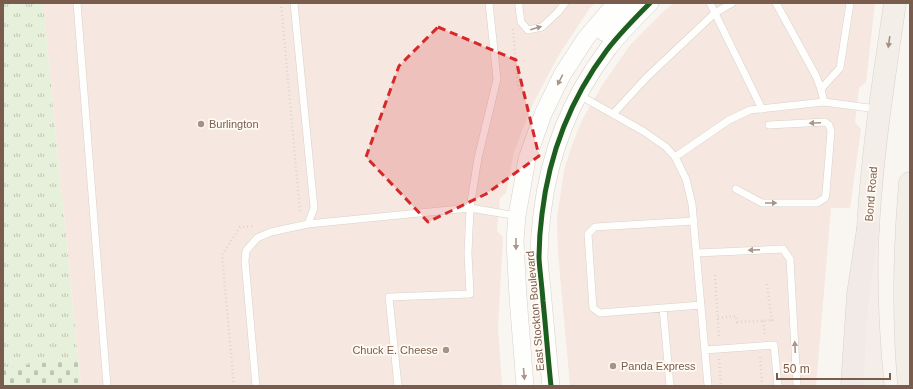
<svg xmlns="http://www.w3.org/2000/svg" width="913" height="389" font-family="Arial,sans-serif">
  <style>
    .commercial { fill: #f6e8e1 }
    .grass { fill: url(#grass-tufts) }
    .cemetery { fill: url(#cemetery-stones) }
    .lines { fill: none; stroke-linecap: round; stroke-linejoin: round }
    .service-casing { stroke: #d7d1cb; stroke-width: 8 }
    .tertiary-casing { stroke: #d7d1cb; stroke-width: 18 }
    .primary-casing { stroke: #dad1cc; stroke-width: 23 }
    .motorway-casing { stroke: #dad1cc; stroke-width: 23 }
    .path { stroke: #dcd5d0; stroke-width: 2.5; stroke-dasharray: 1 3; stroke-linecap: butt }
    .service { stroke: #fefefd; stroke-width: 7 }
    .tertiary { stroke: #fefefd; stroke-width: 17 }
    .primary { stroke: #f3eee8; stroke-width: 22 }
    .motorway { stroke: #f2eae7; stroke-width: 22 }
    .cycleway-casing { stroke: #fffaf3; stroke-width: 8 }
    .cycleway { stroke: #1b5e20; stroke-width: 5 }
    .oneway { fill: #a8958b }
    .oneway2 { fill: #a48f83 }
    .marked { fill: #d62828; fill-opacity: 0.2; stroke: #d62828; stroke-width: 3; stroke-dasharray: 8 5; stroke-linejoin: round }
    .poi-dot { fill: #a69286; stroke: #fffaf3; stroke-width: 1.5 }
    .labels { text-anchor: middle; stroke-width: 3.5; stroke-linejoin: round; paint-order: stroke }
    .poi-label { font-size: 11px; fill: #7a5c4d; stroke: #fffaf3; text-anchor: start }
    .street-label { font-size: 11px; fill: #7a5c4d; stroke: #fffaf3 }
  </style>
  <defs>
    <pattern id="grass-tufts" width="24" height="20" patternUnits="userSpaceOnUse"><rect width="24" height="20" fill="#e7f0db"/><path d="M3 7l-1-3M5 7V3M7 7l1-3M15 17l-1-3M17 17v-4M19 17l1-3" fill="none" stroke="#c0c6b4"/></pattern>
    <pattern id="cemetery-stones" width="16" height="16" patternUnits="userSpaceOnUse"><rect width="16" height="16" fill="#e7f0db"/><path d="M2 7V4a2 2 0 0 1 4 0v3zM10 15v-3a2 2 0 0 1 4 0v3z" fill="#c0c6b4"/></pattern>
  </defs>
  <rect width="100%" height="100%" fill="#f9f5f0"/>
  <path class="commercial" d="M43 3H595L589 9 557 58 531 108 514 152 506 193 500 198 497 231 503 237 498 327 502 386H81Z
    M674 3H875L866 82 859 88 855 122 861 129 850 208H831L816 386H570L558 253 557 217 564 170 572 145 582 120 601 87 630 45 663 12Z"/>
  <path class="grass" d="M3 3H43L78 358 3 368Z"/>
  <path class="cemetery" d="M78 358 81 386H3V368Z"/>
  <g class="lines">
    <defs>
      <path id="service" d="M77 3 107 386
        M294 3 314 208 308 224
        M519 3V8L521 22 528 30 542 27 558 12 565 3
        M710 3 762 109
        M776 3 816 76 821 89 824 102
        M821 89 840 68 850 3
        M579 95 643 131 666 147 675 157 686 179 692 204 708 386
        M613 114 647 77 715 13 732 3
        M675 157 729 120 750 110 824 102 877 109
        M736 189 762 203H817L825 198 826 193 831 131 829 125 825 122 769 125
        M694 221 595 227 588 234 593 308 600 313 701 305
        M697 253 783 249 790 259 797 386
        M663 308 670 386
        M705 350 774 345 778 386
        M256 386 245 261 246 251 257 238 271 232 308 224 470 208 517 216
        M398 386 389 297 470 294 468 253 470 208 478 158 497 79 489 3"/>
      <path id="tertiary" d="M605 33 630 5V3
        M525 386 518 297 515 241 517 216 527 159 543 114 562 75 586 38 616 3
        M551 386C548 358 546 330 543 301 542 287 540 273 539 259 539 244 540 229 542 214 549 154 571 98 607 50 620 33 635 18 650 3"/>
      <path id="primary" d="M873 386C868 335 865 280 868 229 872 153 884 78 895 3
        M909 386C903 319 904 251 910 183"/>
      <path id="motorway" d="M852 386 858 294 868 229"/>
    </defs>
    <use href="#service" class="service-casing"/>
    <use href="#tertiary" class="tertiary-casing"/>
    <use href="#primary" class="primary-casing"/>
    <use href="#motorway" class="motorway-casing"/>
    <path class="path" d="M281 3 300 212
      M513 29 518 86 522 91
      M715 275 719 338
      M767 284 772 321
      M718 318 736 316 737 322 775 320
      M763 321 765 336
      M760 357 762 386
      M719 359 721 386
      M234 386 222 255 240 227 254 226"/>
    <use href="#service" class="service"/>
    <use href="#tertiary" class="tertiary"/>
    <use href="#primary" class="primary"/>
    <use href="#motorway" class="motorway"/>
    <defs>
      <path id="cycleway" d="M551 386C548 358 546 330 543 301 542 287 540 273 539 259 539 244 540 229 542 214 549 154 571 98 607 50 620 33 635 18 650 3"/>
    </defs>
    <use href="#cycleway" class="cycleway-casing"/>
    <use href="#cycleway" class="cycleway"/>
  </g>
  <defs><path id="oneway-solid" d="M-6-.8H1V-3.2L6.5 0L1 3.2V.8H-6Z"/></defs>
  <g class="oneway">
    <use href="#oneway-solid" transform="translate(536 28) rotate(-16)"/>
    <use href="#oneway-solid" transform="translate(560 80) rotate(117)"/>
    <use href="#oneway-solid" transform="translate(815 123) rotate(177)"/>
    <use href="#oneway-solid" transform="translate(771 203)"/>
    <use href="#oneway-solid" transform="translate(516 244) rotate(90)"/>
    <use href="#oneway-solid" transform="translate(754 250) rotate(177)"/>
    <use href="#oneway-solid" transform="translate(795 347) rotate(-93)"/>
    <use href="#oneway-solid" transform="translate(524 374) rotate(85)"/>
  </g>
  <use class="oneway2" href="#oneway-solid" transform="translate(889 42) rotate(98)"/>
  <path class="marked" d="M438 27 516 60 539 156 486 194 428 222 366 157 399 66Z"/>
  <g class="poi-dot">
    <circle cx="201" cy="124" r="4"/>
    <circle cx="446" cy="350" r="4"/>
    <circle cx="613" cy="366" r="4"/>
  </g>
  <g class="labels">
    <g class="poi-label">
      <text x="209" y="128">Burlington</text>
      <text x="438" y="354" text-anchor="end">Chuck E. Cheese</text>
      <text x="621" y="370">Panda Express</text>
    </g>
    <g class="street-label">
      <text transform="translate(871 194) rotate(-85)" y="4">Bond Road</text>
      <text transform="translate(535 311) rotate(-95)" y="4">East Stockton Boulevard</text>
    </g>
  </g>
  <rect width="913" height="389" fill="none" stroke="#7a5c4d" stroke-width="8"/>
  <path d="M777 373v6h113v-6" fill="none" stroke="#7a5c4d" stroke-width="2"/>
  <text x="783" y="373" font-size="12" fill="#7a5c4d" stroke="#fffaf3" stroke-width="3" paint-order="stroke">50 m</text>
</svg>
